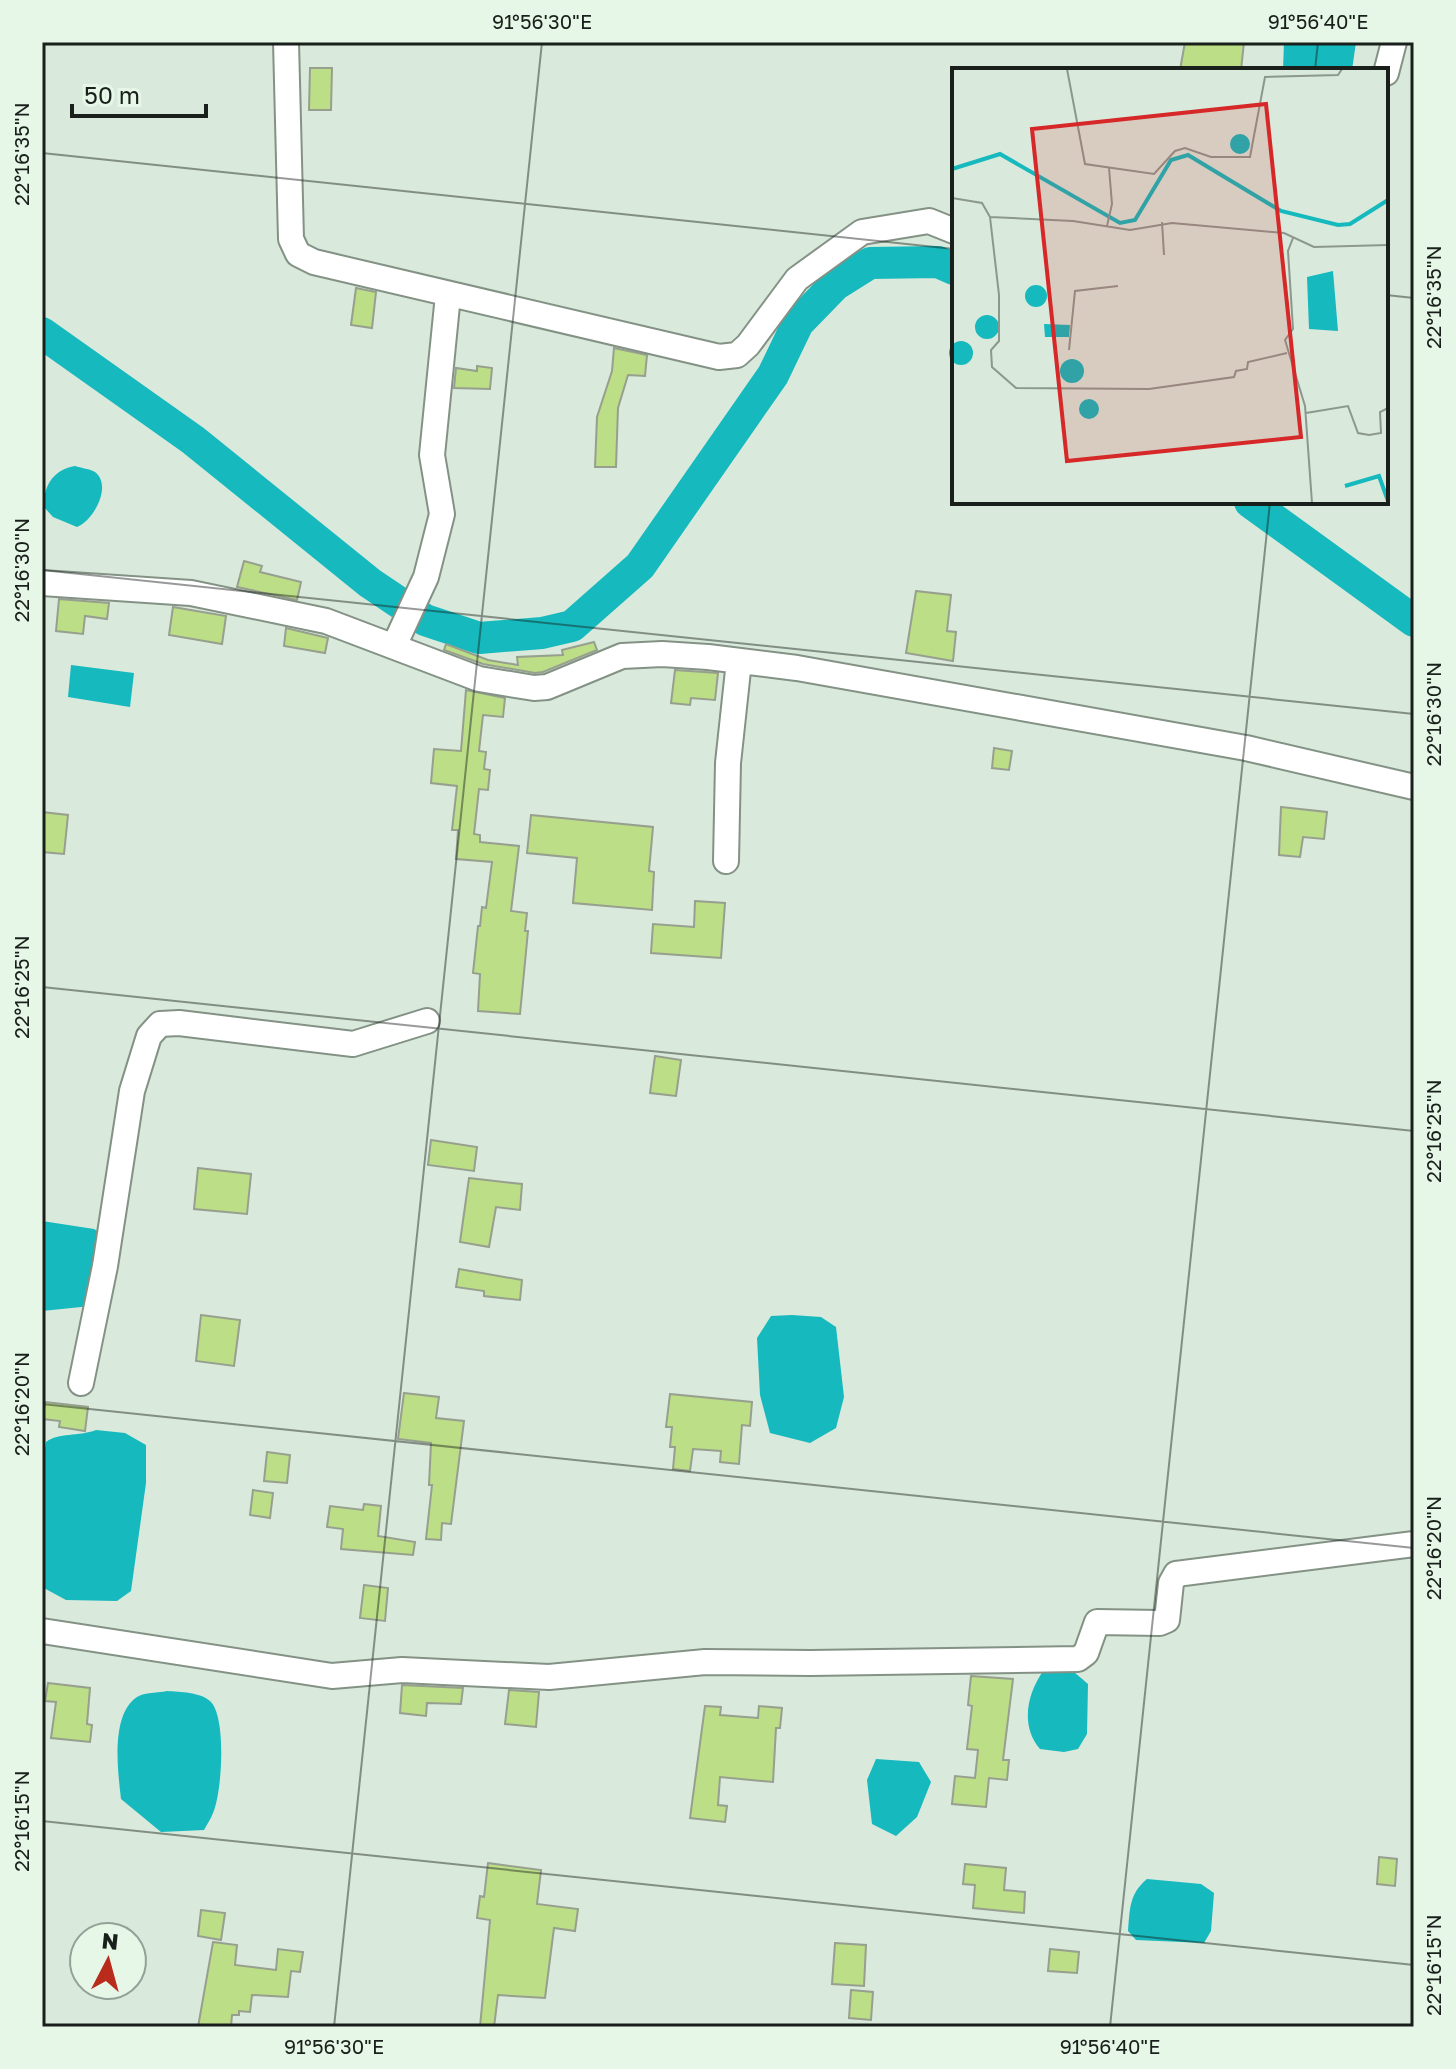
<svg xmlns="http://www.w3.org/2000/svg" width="1456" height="2069" font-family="'Golos Text',sans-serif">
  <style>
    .water { fill: #15b9be }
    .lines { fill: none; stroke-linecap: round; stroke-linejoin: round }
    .river { stroke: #15b9be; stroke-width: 32 }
    .building { fill: #bcde87; stroke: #979f8e; stroke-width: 2 }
    .minor-casing { stroke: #839285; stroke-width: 28 }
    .minor { stroke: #fff; stroke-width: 24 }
    .ticks { fill: none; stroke: #191f1a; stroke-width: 2; stroke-opacity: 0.45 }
    .inset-river { fill: none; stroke: #15b9be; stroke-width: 4 }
    .inset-road { fill: none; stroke: #8c988e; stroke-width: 2 }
    .view { fill: #d62828; fill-opacity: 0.15; stroke: #d62828; stroke-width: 4 }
    .inset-edge { fill: none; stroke: #191f1a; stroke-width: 4 }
    .neatline { fill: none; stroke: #191f1a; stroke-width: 3 }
    .ticks-label { font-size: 20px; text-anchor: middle; fill: #191f1a }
  </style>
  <rect width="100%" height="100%" fill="#d9e9db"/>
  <path class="water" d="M1284 42H1356L1352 70H1283Z
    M75 466C81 468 90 469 95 472 113 486 93 521 77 527L53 517 44 507C43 486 54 469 75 466Z
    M71 665 134 673 130 707 68 697Z
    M42 1221 94 1229 102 1234 91 1306 42 1311Z
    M792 1315 821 1317 836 1327 844 1397 836 1428 810 1443 770 1433 760 1395 757 1338 771 1316Z
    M96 1430 125 1433 146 1445V1483L131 1591 117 1601 66 1600 42 1587V1469L46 1442C59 1432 78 1437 96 1430Z
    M1044 1670 1074 1672 1088 1684 1087 1734 1078 1749 1064 1752 1040 1749C1020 1726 1027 1693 1044 1670Z
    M167 1691C180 1692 200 1692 210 1701 227 1716 222 1793 213 1813 211 1819 207 1824 204 1830L161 1832 121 1799C118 1772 110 1715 137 1697 144 1692 159 1693 167 1691Z
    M876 1759 919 1762 931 1782 917 1817 896 1836 872 1824 867 1780Z
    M1147 1879 1201 1884 1214 1893 1211 1931 1204 1943 1136 1940 1128 1931C1130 1909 1129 1894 1147 1879Z"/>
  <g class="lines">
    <path class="river" d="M42 333 193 440 370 583 425 620 479 638 542 633 572 626 640 566 773 375 798 323 835 285 870 263 938 262 954 269
      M1250 502 1414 621"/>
  </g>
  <path class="building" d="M1185 42H1244L1241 70H1180Z
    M310 68H332L331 110H309Z
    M356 288 376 292 372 328 351 325Z
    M614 348 647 355 645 376 628 375 618 408 616 467H595L597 417 612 371Z
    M477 366 492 368 490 389 454 388 456 368 477 371Z
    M244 561 262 566 260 572 301 582 297 600 237 587Z
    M916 591 951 595 947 631 956 632 953 661 906 653Z
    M59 599 109 603 107 619 85 616 83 634 56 631Z
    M173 607 226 616 222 644 169 635Z
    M286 628 328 638 325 653 284 646Z
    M594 642 597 650 543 672 535 673 483 664 444 650 446 644 488 660 518 665 517 657 563 655 562 650Z
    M675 670 718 673 715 700 691 698 690 705 671 703Z
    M466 690 505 698 503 717 483 715 479 751 486 752 484 769 490 770 488 790 479 789 474 834 480 835V842L519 846 511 911 527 913 525 931H528L520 1014 478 1011 480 974 473 973 478 926H480L482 907 486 908 492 862 456 859 458 830H452L457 786 431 783 434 749 461 751Z
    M994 748 1012 751 1009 770 992 768Z
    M1281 807 1327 812 1324 839 1303 837 1300 857 1279 855Z
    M42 812 68 815 64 854 42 852Z
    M531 815 653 827 649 871 654 872 652 910 573 903 577 858 527 853Z
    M695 901 725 903 721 958 651 953 653 924 694 927Z
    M655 1056 681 1060 676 1096 650 1093Z
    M431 1140 477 1147 474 1171 428 1165Z
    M198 1168 251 1174 247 1214 194 1209Z
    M469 1178 522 1184 520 1210 496 1207 489 1247 460 1242Z
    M459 1269 522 1280 520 1300 484 1296V1291L456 1287Z
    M201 1315 240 1320 234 1366 196 1361Z
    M404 1393 439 1397 436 1418 464 1421 451 1524 442 1523 441 1540 426 1539 432 1485H429L431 1443 398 1439Z
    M670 1394 752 1402 750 1426 742 1425 739 1464 720 1462 721 1451 693 1449 690 1471 673 1469 675 1447H670L672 1427H666Z
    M45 1402 88 1407 85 1431 59 1427 60 1421 43 1419Z
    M267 1452 290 1455 287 1483 264 1481Z
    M253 1490 273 1493 270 1518 250 1515Z
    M364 1504 381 1506 378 1536 415 1542 413 1555 341 1549 343 1529 327 1527 330 1506 363 1510Z
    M364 1585 388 1588 385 1621 360 1618Z
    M971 1676 1013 1679 1003 1760H1009L1007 1780 989 1778 986 1807 952 1804 955 1776 975 1778 978 1750 967 1749 972 1706 968 1705Z
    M48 1683 90 1688 87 1724 92 1725 90 1742 51 1738 56 1702 45 1701Z
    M402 1685 463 1688 461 1704 427 1703 426 1716 400 1713Z
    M509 1690 539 1692 536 1727 505 1724Z
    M705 1706 721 1707 720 1715 758 1718 759 1706 782 1708 780 1728H776L773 1782 720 1777 718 1805 727 1806 725 1822 690 1818Z
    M1379 1857 1397 1859 1395 1886 1377 1884Z
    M488 1863 541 1870 537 1904 578 1909 575 1931 554 1928 545 1998 498 1995 494 2027H480L490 1920 477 1918 480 1896 484 1897Z
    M965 1864 1006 1868 1004 1890 1025 1892 1024 1913 973 1908 975 1885 963 1884Z
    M201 1910 225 1913 221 1940 198 1936Z
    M213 1942 237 1945 235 1965 276 1970 278 1949 303 1952 300 1972 291 1971 288 1997 252 1995 250 2012 239 2011V2015H232L231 2027H198Z
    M835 1943 866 1945 864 1986 832 1984Z
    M1050 1949 1079 1952 1077 1973 1048 1971Z
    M851 1990 873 1992 871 2020 849 2018Z"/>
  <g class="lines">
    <defs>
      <path id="minor" d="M286 42 291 239 298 254 314 262 719 357 737 355 748 345 797 279 862 232 929 221 954 231
        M1386 73 1394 42
        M42 583 191 593 326 621 479 679 534 688 547 687 622 656 662 654 708 657 797 668 1246 748 1414 787
        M394 646 426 577 442 514 432 455 448 295
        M726 861 728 763 739 661
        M81 1383 105 1266 132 1091 149 1036 160 1024 179 1023 353 1044 427 1021
        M42 1631 332 1676 402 1670 549 1677 705 1662 810 1663 1078 1659 1086 1653 1097 1622 1160 1623 1167 1620 1171 1583 1176 1574 1414 1544"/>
    </defs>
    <use href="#minor" class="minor-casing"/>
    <use href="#minor" class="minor"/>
  </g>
  <path class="ticks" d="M1315 70 1318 42M42 153 954 249M1386 295 1414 298M42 570 1414 714M42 987 1414 1131M42 1404 1414 1548M42 1821 1414 1965M334 2027 542 42M1110 2027 1270 502"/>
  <g transform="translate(952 68)">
    <rect width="436" height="436" fill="#d9e9db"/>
    <path d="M278 76a10 10 0 1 1 20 0a10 10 0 1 1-20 0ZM381 203 386 263 357 261 355 209ZM73 228a11 11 0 1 1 22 0a11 11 0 1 1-22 0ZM23 259a12 12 0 1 1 24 0a12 12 0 1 1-24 0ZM92 256 118 257 117 269H93ZM-3 285a12 12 0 1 1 24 0a12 12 0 1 1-24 0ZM108 303a12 12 0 1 1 24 0a12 12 0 1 1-24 0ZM127 341a10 10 0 1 1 20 0a10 10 0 1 1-20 0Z" fill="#15b9be"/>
    <path class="inset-river" d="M0 101 48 86 168 155 183 152 219 92 236 87 329 143 386 157 398 156 436 132M393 418 427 408 436 433"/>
    <path class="inset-road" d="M115 1 133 96 202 106 223 83 233 80 259 89H298L313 9 386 7 390 1M0 130 30 135 38 149 47 227V273L39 282 40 299 64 320 197 321 282 309 284 303 295 301 296 294 335 285M38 149 121 153 178 162 220 155 332 165 362 179 436 177M210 154 212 187M155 158 160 136 157 100M341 170 336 183 341 261 333 272 353 338 360 435M117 282 123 223 166 218M354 345 396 338 406 365 417 367 429 365 428 344 436 340"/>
    <path class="view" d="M314 36 349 369 115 393 80 61Z"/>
    <rect width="436" height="436" class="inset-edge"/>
  </g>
  <rect width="1456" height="2069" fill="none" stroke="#e6f7e8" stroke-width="88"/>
  <g transform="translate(108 1961) rotate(6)"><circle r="38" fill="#e6f7e8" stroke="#94a196" stroke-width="2"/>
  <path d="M0-6L14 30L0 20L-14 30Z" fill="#b92c1c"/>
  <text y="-12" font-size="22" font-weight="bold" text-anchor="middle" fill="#191f1a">N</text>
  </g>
  <path d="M72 104v12h134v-12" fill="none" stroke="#191f1a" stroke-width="4"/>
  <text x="84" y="104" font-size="24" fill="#191f1a" stroke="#e6f7e8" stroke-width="6" paint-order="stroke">50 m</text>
  <rect x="44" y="44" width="1368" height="1981" class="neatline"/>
  <g class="ticks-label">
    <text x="542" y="29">91°56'30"E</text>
    <text x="1318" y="29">91°56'40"E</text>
    <text transform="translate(22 154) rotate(-90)" y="7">22°16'35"N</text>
    <text transform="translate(1434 297) rotate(-90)" y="7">22°16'35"N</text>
    <text transform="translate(22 570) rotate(-90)" y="7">22°16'30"N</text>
    <text transform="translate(1434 714) rotate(-90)" y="7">22°16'30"N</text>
    <text transform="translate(22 987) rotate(-90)" y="7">22°16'25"N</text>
    <text transform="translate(1434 1131) rotate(-90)" y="7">22°16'25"N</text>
    <text transform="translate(22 1404) rotate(-90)" y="7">22°16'20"N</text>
    <text transform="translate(1434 1548) rotate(-90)" y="7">22°16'20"N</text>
    <text transform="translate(22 1821) rotate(-90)" y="7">22°16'15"N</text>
    <text transform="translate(1434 1965) rotate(-90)" y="7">22°16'15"N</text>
    <text x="334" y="2054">91°56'30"E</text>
    <text x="1110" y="2054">91°56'40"E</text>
  </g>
</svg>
